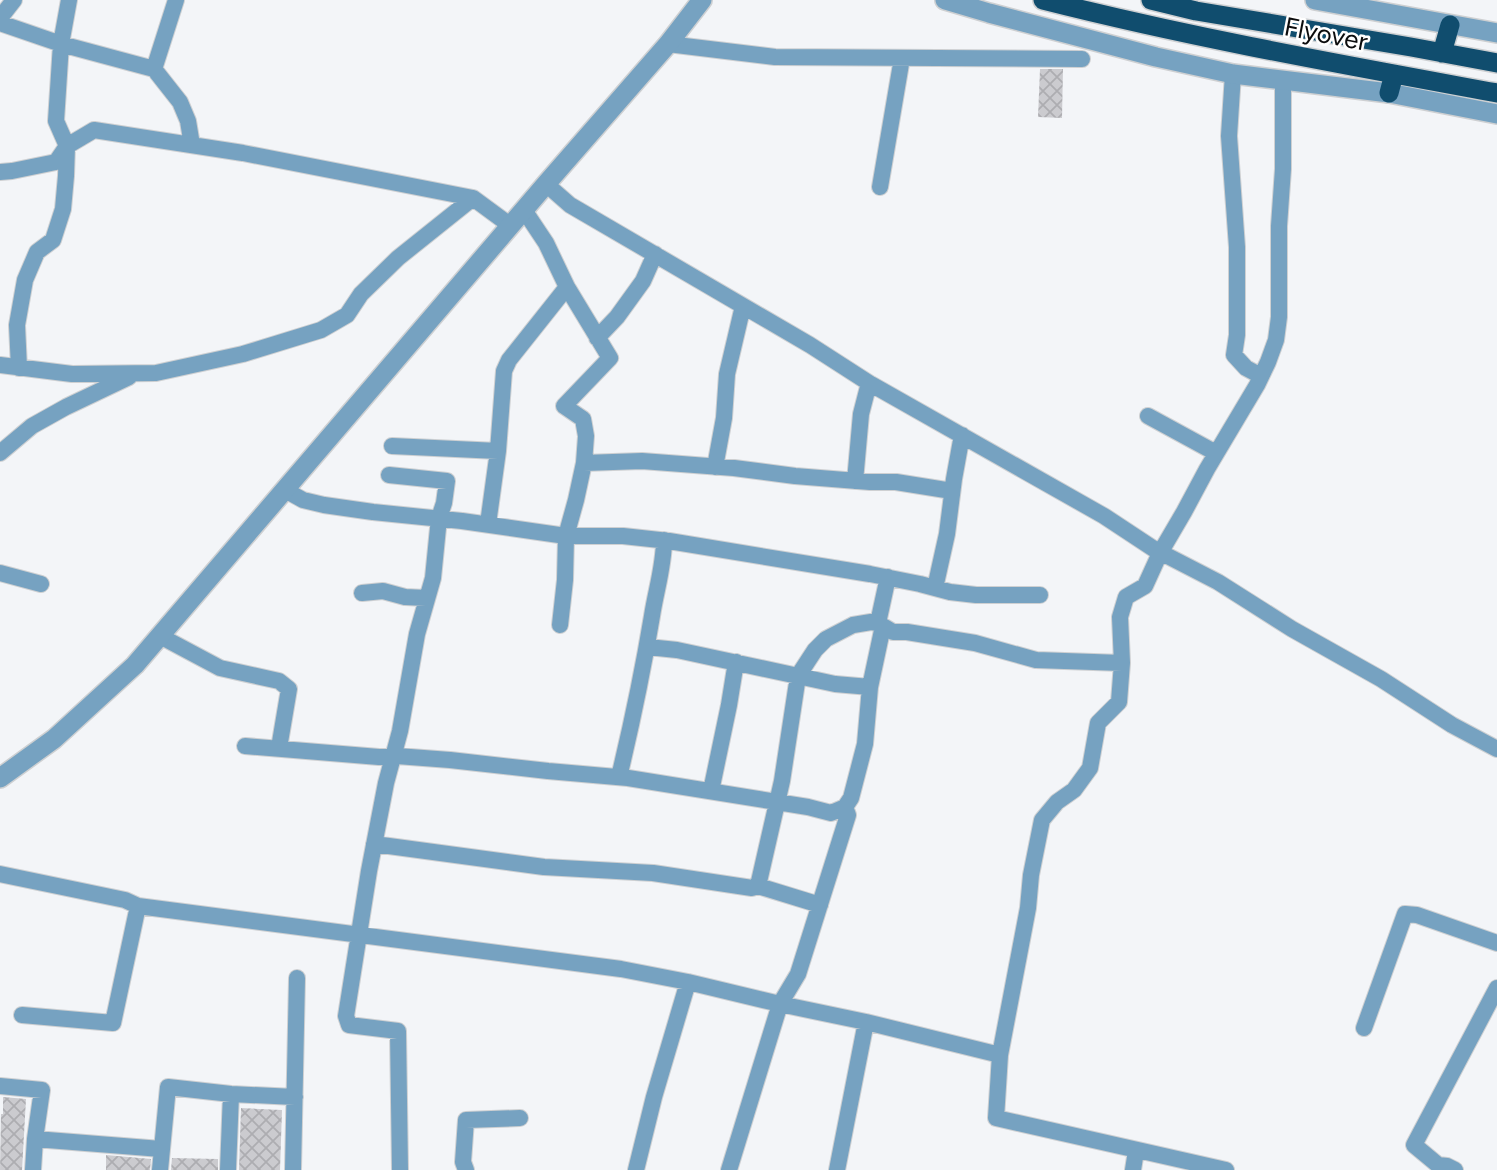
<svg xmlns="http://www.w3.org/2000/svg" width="1497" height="1170" font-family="Figtree,sans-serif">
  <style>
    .building { fill: url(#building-cross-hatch) }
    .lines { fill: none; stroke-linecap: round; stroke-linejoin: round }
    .minor-casing { stroke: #ced0d2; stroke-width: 18 }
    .tertiary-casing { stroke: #ced0d2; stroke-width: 22 }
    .trunk-casing { stroke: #ced0d2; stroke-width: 22 }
    .minor { stroke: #76a2c1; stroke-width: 16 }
    .tertiary { stroke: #76a2c1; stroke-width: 19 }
    .trunk { stroke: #104d6e; stroke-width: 19 }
    .labels { text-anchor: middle; stroke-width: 5; stroke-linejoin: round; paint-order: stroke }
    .street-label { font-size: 26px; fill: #0b0c0d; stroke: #fff }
  </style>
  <defs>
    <pattern id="building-cross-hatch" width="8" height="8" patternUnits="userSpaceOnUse" patternTransform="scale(1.75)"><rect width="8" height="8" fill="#cbcbcf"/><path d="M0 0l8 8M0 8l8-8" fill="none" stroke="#adadb1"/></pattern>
  </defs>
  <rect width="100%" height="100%" fill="#f3f5f8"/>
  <path class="building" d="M1040 69H1063L1062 118 1038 117Z
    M3 1097 26 1099 22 1170H0L1 1114H3Z
    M241 1108 282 1110 280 1170H239Z
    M106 1155 151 1159 150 1170H106Z
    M172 1158 218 1159V1170H171Z"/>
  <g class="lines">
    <defs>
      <path id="minor" d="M0 18 14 0
        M0 23 61 44 154 69 180 102 188 121 192 145
        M668 44 775 57 1082 59
        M154 69 176 0
        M1233 74 1229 136 1237 247V335L1234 355 1246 368 1261 376
        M0 172 12 171 56 162 67 146 94 130 243 153 473 198 511 226
        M546 184 570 205 810 345 869 383 1104 516 1154 549 1218 582 1292 629 1381 679 1452 725 1497 749
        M880 187 902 58
        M524 210 546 243 567 287 610 358 564 406 583 419 586 436 584 463 576 500 566 536 565 580 560 625
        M597 338 617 317 643 281 655 254
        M0 365 72 374 156 373 243 354 321 330 347 315 361 294 398 258 473 198
        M19 368 17 325 25 280 37 252 53 240 63 209 66 176 67 146 56 121 61 44 69 0
        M1148 416 1216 453
        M392 446 498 451
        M0 453 32 426 66 407 129 377
        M584 463 642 461 734 468 795 476 870 482H896L952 491
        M715 467 724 418 727 374 743 306
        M389 475 447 481 444 503 439 518 433 578 417 634 400 731 386 783 369 871 346 1016 349 1025 398 1031 400 1170
        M855 481 861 414 869 383
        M285 490 303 500 324 505 373 512 462 521 566 536H623L669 541 870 574 920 584 950 592 976 595H1040
        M488 524 498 451 504 371 509 360 567 287
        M0 573 41 584
        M935 588 947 534 954 479 962 435
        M362 593 383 591 405 597 426 598
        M878 623 888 577
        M160 636 220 668 279 681 289 689 279 748
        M648 647 677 650 835 684 870 687
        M245 746 379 757 397 756 450 760 548 771 628 778 808 807 831 813 845 807 851 798 865 744 870 687 883 626
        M619 777C632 723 643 670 652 616 656 590 664 566 664 540
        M711 791 729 705 736 662
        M374 844 544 867 653 873 752 888 758 886 820 905
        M0 874 125 900 138 906 621 969 688 982 780 1004 866 1022 1000 1055
        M758 886 782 781 798 676 815 650 826 639 853 625 871 622 878 623 893 632H907L975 643 1036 660 1122 663
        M22 1015 113 1023 138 906
        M1364 1028 1405 914 1417 915 1497 943
        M0 1086 42 1090 35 1139 33 1170
        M35 1139 161 1149
        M160 1170 168 1087 231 1094 295 1097
        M228 1170 231 1094
        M293 1170 297 978
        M466 1170 463 1162 466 1120 520 1118
        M636 1170 654 1097 688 982
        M729 1170 780 1004 798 974 848 815 845 807
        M837 1170 866 1022
        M1133 1170 1136 1151
        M1226 1170 996 1118 1000 1055 1028 908 1031 875 1042 820 1057 802 1074 790 1090 768 1098 723 1119 702 1122 663 1120 617 1126 597 1145 586 1160 553 1184 512 1207 469 1257 385 1268 362 1276 340 1279 317V226L1283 169V80
        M1455 1170 1447 1166 1438 1165 1414 1145 1497 988"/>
      <path id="tertiary" d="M945 0 989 13 1156 57 1233 74 1389 93 1497 114
        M1315 0 1497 33
        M0 778 54 739 135 665 546 184 668 44 702 0"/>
      <path id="trunk" d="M1043 0C1193 38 1345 65 1497 93
        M1151 0 1196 11 1411 47 1497 63
        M1442 53 1450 25
        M1389 93 1394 74"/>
    </defs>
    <use href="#minor" class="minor-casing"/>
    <use href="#tertiary" class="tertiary-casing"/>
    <use href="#trunk" class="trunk-casing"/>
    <use href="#minor" class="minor"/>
    <use href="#tertiary" class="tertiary"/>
    <use href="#trunk" class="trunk"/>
  </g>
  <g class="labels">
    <g class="street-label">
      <text transform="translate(1326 34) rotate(11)" y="9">Flyover</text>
    </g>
  </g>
</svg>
